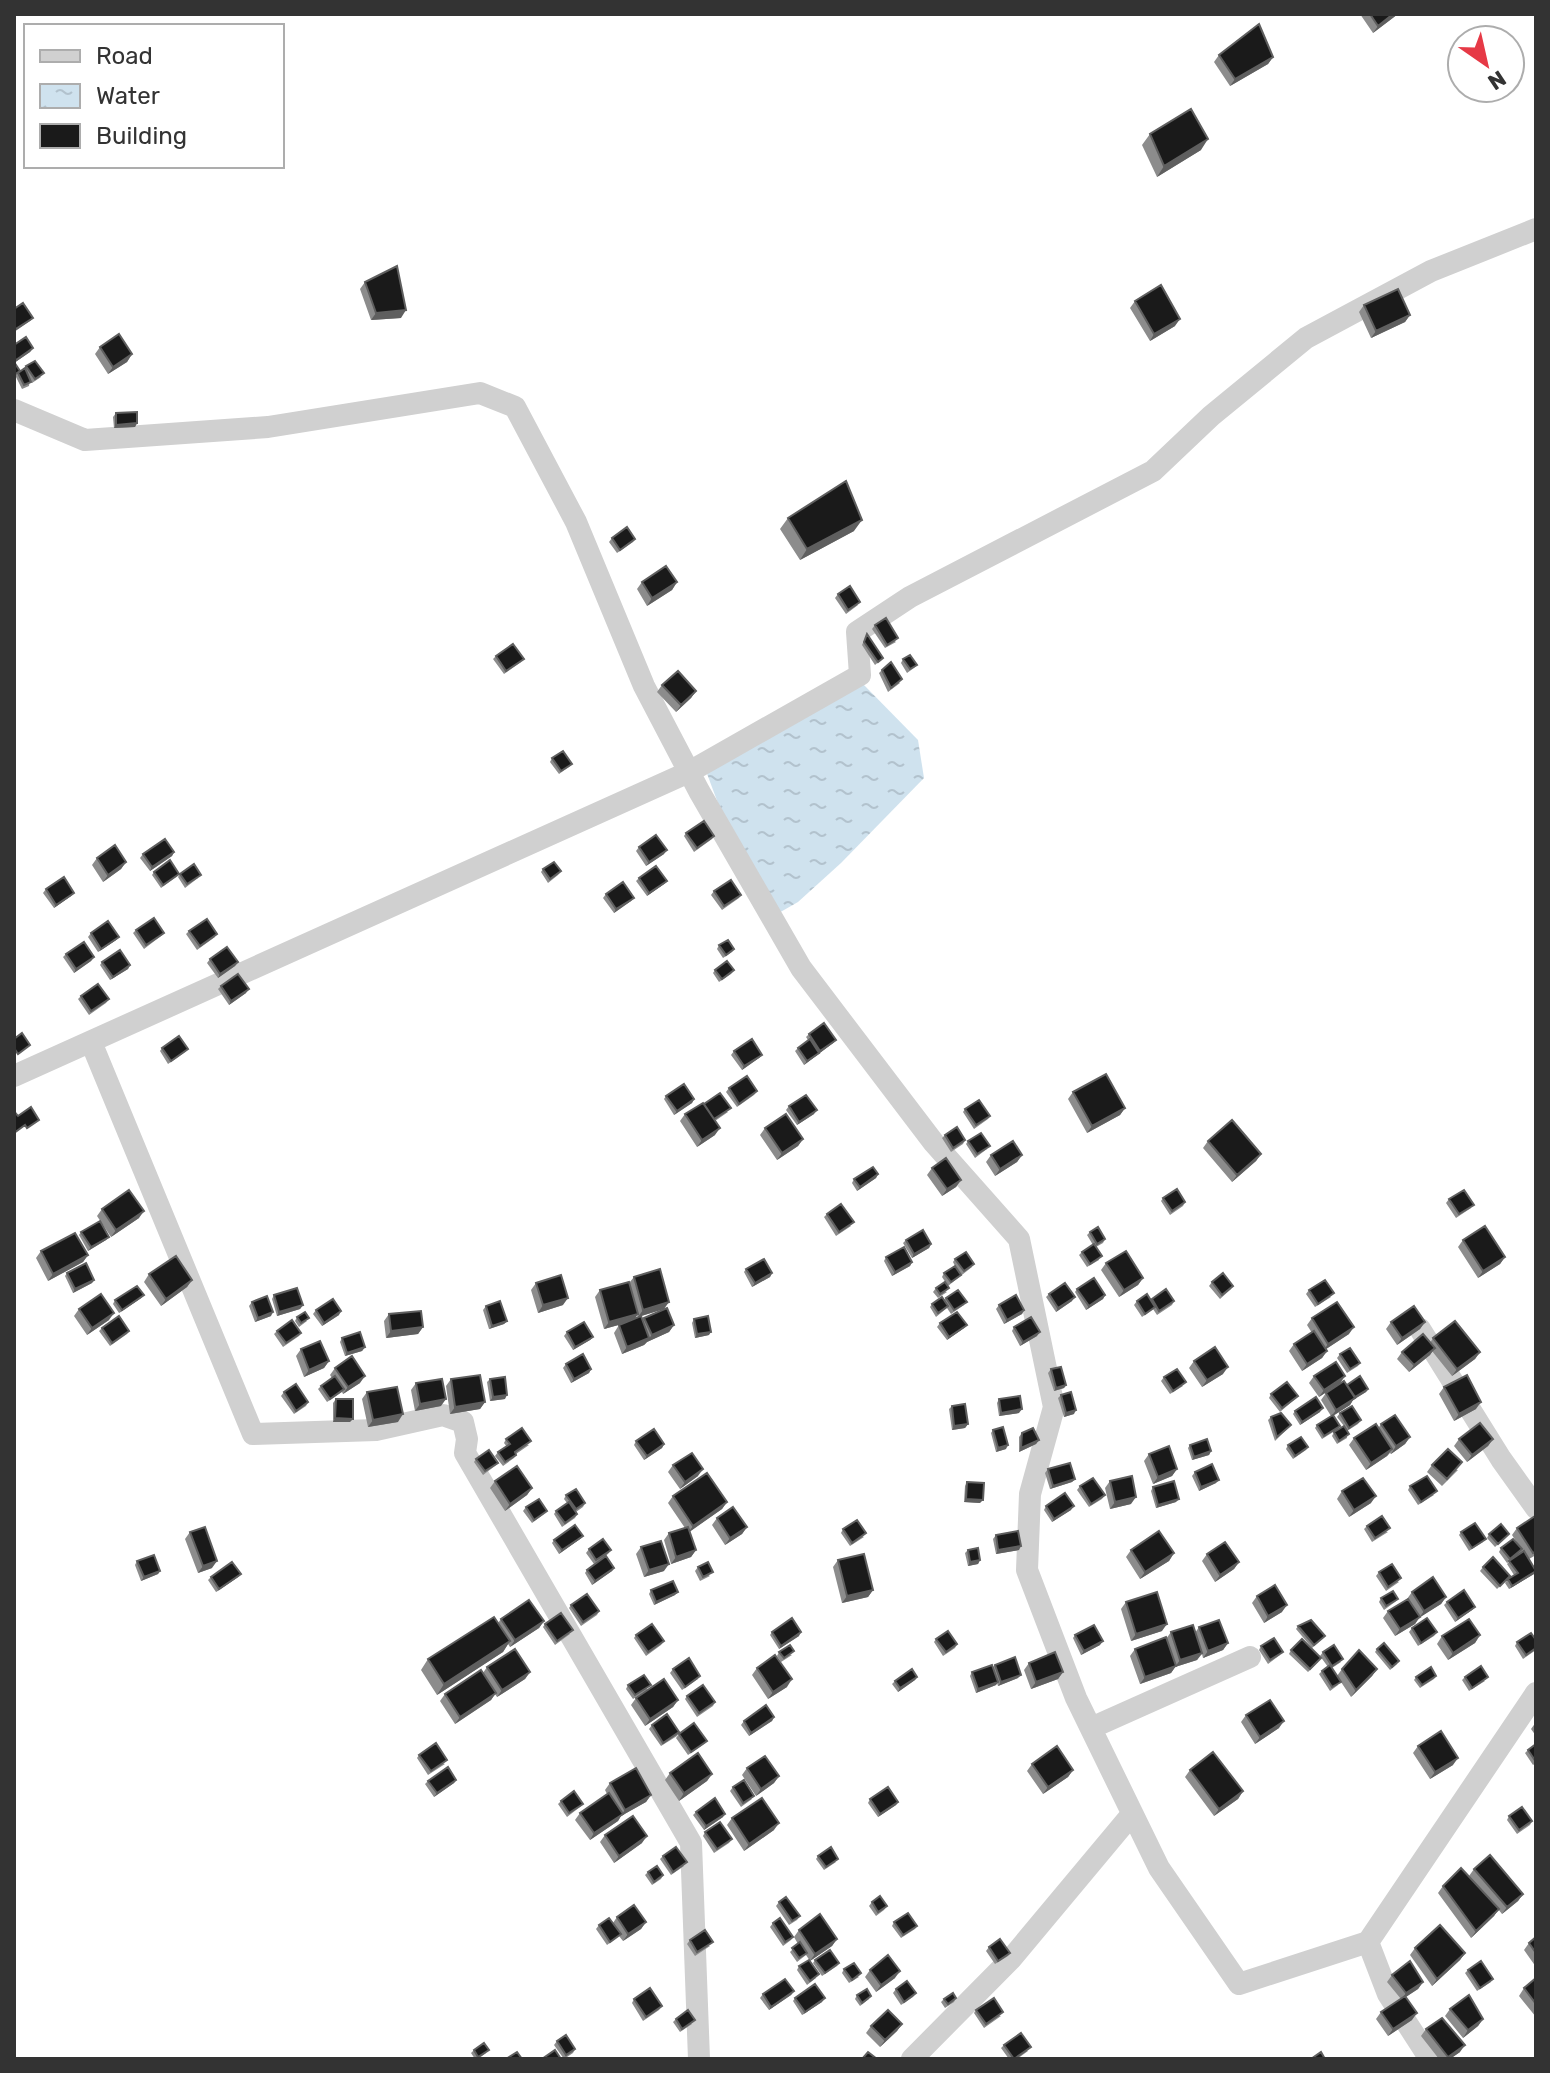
<svg xmlns="http://www.w3.org/2000/svg" width="1550" height="2073" font-family="Rubik,sans-serif">
  <style>
    .water { fill: url(#water-ripples) }
    .lines { fill: none; stroke-linecap: round; stroke-linejoin: round }
    .street { stroke: #d0d0d0; stroke-width: 22 }
    .wall { fill: #8c8c8c }
    .shaded-wall { fill: #5f5f5f }
    .building { fill: #1a1a1a; stroke: #5f5f5f; stroke-width: 2 }
  </style>
  <defs>
    <pattern id="water-ripples" width="26" height="14" patternUnits="userSpaceOnUse" patternTransform="scale(2)"><rect width="26" height="14" fill="#cfe2ee"/><path d="M2 4q2-2 4 0t4 0M15 11q2-2 4 0t4 0" fill="none" stroke="#b2c2cd"/></pattern>
  </defs>
  <rect width="100%" height="100%" fill="#fff"/>
  <path class="water" d="M862 683 918 740 924 778 841 863 798 902 777 914 722 814 706 771Z"/>
  <g class="lines">
    <path class="street" d="M14 410 85 440 268 427 480 393 515 407 576 522 644 686 699 791 801 968 934 1143 1019 1239 1054 1407 1030 1494 1027 1570 1076 1698 1159 1868 1239 1984 1368 1942 1536 1693
      M91 1042 253 1434 376 1430 443 1415 463 1422 467 1439 465 1453 691 1843 699 2059
      M14 1076 689 772 860 675 857 632 910 597 1153 471 1211 416 1306 338 1431 271 1536 229
      M1420 1329 1501 1459 1536 1508
      M1091 1728 1250 1657
      M1368 1942 1388 1994 1430 2059
      M912 2059 1011 1959 1132 1814"/>
  </g>
  <path class="wall" d="M1360 14H1398L1373 33Z
    M1219 55 1273 57 1268 64 1230 86 1214 62Z
    M1150 134 1201 150 1157 177 1142 145Z
    M365 282 401 318 371 320 360 289Z
    M1135 301 1175 326 1150 341 1130 308Z
    M1364 305 1410 315 1405 322 1371 338 1359 312Z
    M14 345 33 348 30 352 14 363 20 371 25 369 26 366 41 377 32 383 30 379 29 386 22 389 16 377 14 379Z
    M100 347 132 354 127 362 108 374 95 354Z
    M116 413 137 423 135 427 114 428 113 417Z
    M788 518 854 531 800 560 780 529Z
    M612 538 635 539 633 542 617 553 609 542Z
    M642 582H677L672 590 647 606 637 589Z
    M838 594 858 605 846 614 835 598Z
    M875 625 896 642 885 648 872 629Z
    M867 634 883 658 875 665 862 645Z
    M496 656 521 662 504 674 493 659Z
    M903 659 917 665 914 668 907 673 901 663Z
    M882 670 900 683 888 692 879 673Z
    M662 685 696 691 691 698 676 712 657 692Z
    M552 758 572 764 569 767 559 774 550 762Z
    M686 833 714 836 712 839 694 852 684 836Z
    M639 847 664 854 646 866 636 851Z
    M174 852 172 856 150 871 140 858 143 854Z
    M97 858 126 862 121 869 103 882 92 865Z
    M543 869 561 871 558 875 548 883 541 872Z
    M154 872 179 874 176 877 161 888 152 875Z
    M180 874 198 878 185 888 178 877Z
    M639 878 667 881 664 884 647 896 636 881Z
    M46 889 71 896 54 908 43 893Z
    M714 891 741 895 739 898 722 910 711 895Z
    M606 894 631 901 614 913 603 898Z
    M136 930 164 933 161 936 144 949 133 933Z
    M189 931 215 937 197 950 186 934Z
    M91 933 116 940 98 952 88 937Z
    M719 945 734 949 732 952 723 958 717 949Z
    M66 954 94 957 91 961 74 973 63 957Z
    M210 959 238 962 235 966 218 978 207 963Z
    M102 962 130 965 128 969 110 980 100 965Z
    M715 970H734L731 974 719 982 713 973Z
    M221 986 246 993 229 1005 218 989Z
    M81 996 109 999 106 1003 89 1015 78 999Z
    M809 1034 836 1040 833 1043 804 1065 795 1051 798 1048 808 1040 806 1037Z
    M162 1048 188 1049 185 1052 168 1064 160 1051Z
    M734 1051 762 1055 759 1058 742 1070 731 1055Z
    M729 1088 757 1091 754 1095 737 1107 726 1092Z
    M1073 1092 1125 1108 1120 1115 1087 1133 1068 1099Z
    M666 1096 694 1099 692 1103 674 1115 664 1099Z
    M704 1104 728 1112 715 1121V1135L697 1147 680 1121 685 1114Z
    M789 1106 814 1114 797 1125 786 1110Z
    M965 1109 990 1116 988 1119 974 1129 963 1112Z
    M765 1128 803 1139 798 1146 777 1160 760 1135Z
    M945 1135 965 1140 963 1144 951 1152 942 1138Z
    M968 1141 987 1149 975 1158 966 1144Z
    M1208 1141 1261 1154 1256 1161 1232 1182 1203 1148Z
    M991 1155H1022L1017 1162 995 1176 986 1162Z
    M932 1168 961 1180 956 1187 942 1196 927 1175Z
    M878 1174 876 1178 857 1191 852 1183 854 1179Z
    M1163 1198 1185 1202 1183 1206 1170 1215 1161 1201Z
    M1449 1199 1471 1208 1456 1218 1446 1203Z
    M102 1209 139 1218 111 1237 97 1216Z
    M827 1214 851 1226 836 1236 824 1217Z
    M81 1232 106 1240 88 1251 79 1235Z
    M1090 1232 1105 1239 1103 1243 1096 1247 1099 1260 1087 1267 1079 1255 1082 1252 1093 1245 1087 1235Z
    M906 1240 931 1244 929 1248 912 1258 903 1243Z
    M1463 1240 1505 1257 1500 1264 1478 1278 1458 1247Z
    M41 1251 88 1255 83 1262 48 1281 36 1258Z
    M886 1257 912 1262 910 1266 892 1276 884 1261Z
    M955 1259 972 1267 948 1286 942 1277 944 1273 955 1266 953 1262Z
    M1106 1263 1143 1278 1138 1285 1119 1297 1101 1270Z
    M746 1269 772 1273 770 1277 752 1287 744 1272Z
    M67 1273 94 1280 92 1283 73 1293 65 1276Z
    M149 1274 192 1280 187 1287 161 1306 144 1282Z
    M634 1277 664 1309 638 1317 637 1315 635 1319 642 1320 644 1318 674 1325 669 1332 647 1342 644 1345 622 1354 614 1333 619 1325 622 1324 604 1329 595 1297 600 1290 629 1283Z
    M1212 1282 1231 1289 1220 1299 1209 1286Z
    M536 1283 563 1305 538 1313 531 1290Z
    M936 1288 947 1292 938 1298 933 1292Z
    M1077 1289 1105 1295 1103 1299 1086 1310 1075 1292Z
    M1309 1290 1331 1297 1315 1307 1306 1294Z
    M1049 1294 1072 1301 1056 1312 1046 1297Z
    M274 1295 303 1305 300 1309 277 1316 272 1299Z
    M141 1298 119 1313 113 1304 115 1300Z
    M946 1298 964 1305 951 1314 947 1308 936 1317 930 1307 932 1304 944 1300Z
    M1152 1299 1174 1301 1172 1305 1157 1315 1153 1309 1142 1317 1134 1305 1137 1301 1151 1300Z
    M252 1302 271 1316 255 1322 249 1306Z
    M999 1305 1024 1310 1022 1314 1004 1324 996 1309Z
    M486 1306 507 1321 504 1324 489 1329 483 1310Z
    M79 1309 109 1320 87 1335 74 1316Z
    M316 1310 339 1315 322 1326 313 1314Z
    M389 1314 423 1327 418 1334 386 1338 384 1321Z
    M297 1317 307 1321 299 1327 295 1321Z
    M1312 1318 1349 1334 1326 1349 1327 1351 1322 1358 1302 1371 1289 1351 1294 1344 1312 1333 1307 1325Z
    M694 1319 709 1335 695 1338 692 1323Z
    M1391 1322H1425L1420 1329 1397 1345 1386 1329Z
    M940 1323 964 1328 947 1340 937 1327Z
    M1014 1327 1037 1336 1020 1346 1012 1331Z
    M102 1328 129 1331 127 1334 110 1346 99 1331Z
    M277 1331 301 1333 299 1336 283 1347 274 1334Z
    M567 1332 593 1337 590 1340 573 1350 564 1336Z
    M342 1338 365 1347 362 1351 345 1356 340 1342Z
    M1433 1338 1480 1352 1475 1359 1452 1376 1432 1351 1430 1355 1409 1372 1397 1359 1402 1352 1430 1343Z
    M301 1349 329 1361 324 1368 304 1377 296 1356Z
    M1340 1354 1360 1363 1358 1366 1347 1373 1337 1358Z
    M1194 1361 1223 1374 1202 1387 1189 1368Z
    M566 1364 591 1369 589 1373 571 1383 563 1368Z
    M335 1368 360 1383 343 1394 342 1392 327 1402 318 1389 321 1386 332 1378 330 1375Z
    M1051 1369 1066 1385 1064 1388 1054 1391 1048 1373Z
    M1314 1376H1345L1340 1383 1319 1397 1309 1383Z
    M1164 1377 1183 1386 1170 1394 1161 1381Z
    M451 1379 485 1402 480 1409 450 1414 446 1386Z
    M490 1379 505 1399 490 1401 487 1382Z
    M416 1383 441 1406 415 1411 411 1390Z
    M1347 1385 1368 1389 1366 1392 1353 1400 1350 1405 1333 1416 1340 1426 1338 1429 1322 1439 1315 1428 1317 1425 1331 1416 1321 1400 1326 1393Z
    M1444 1387 1476 1409 1454 1421 1439 1394Z
    M284 1392 308 1402 306 1406 294 1414 281 1396Z
    M367 1392 398 1422 368 1427 362 1399Z
    M1271 1394 1298 1396 1295 1399 1280 1412 1269 1398Z
    M1061 1395 1074 1414 1064 1417 1058 1398Z
    M336 1399 350 1422H333V1403Z
    M999 1399 1019 1413 999 1416 997 1403Z
    M952 1406 968 1424 965 1428 952 1430 949 1409Z
    M1295 1411 1320 1412 1300 1425 1293 1414Z
    M1340 1413 1361 1420 1358 1424 1347 1431V1438L1337 1444 1332 1436 1334 1432 1344 1426 1337 1417Z
    M1271 1417 1291 1425 1275 1441 1268 1420Z
    M1381 1424 1410 1437 1405 1444 1391 1454 1390 1453 1387 1456 1366 1470 1349 1445 1354 1438 1379 1427Z
    M993 1430 1006 1449 996 1452 991 1433Z
    M1022 1433 1039 1440 1036 1444 1019 1452V1437Z
    M506 1439 529 1445 516 1454V1455L514 1458 503 1466 495 1456 498 1452 507 1447 504 1443Z
    M1459 1439H1493L1488 1446 1467 1462 1454 1446Z
    M636 1441 664 1444 662 1448 644 1460 634 1445Z
    M1190 1445 1211 1451 1209 1455 1192 1460 1188 1448Z
    M1288 1445 1308 1447 1306 1450 1293 1459 1286 1449Z
    M1149 1454 1177 1469 1172 1476 1153 1484 1144 1461Z
    M476 1459 498 1463 495 1466 483 1475 474 1462Z
    M673 1465 698 1476 680 1489 668 1472Z
    M1432 1465 1458 1470 1442 1486 1427 1472Z
    M1048 1469 1075 1479 1072 1482 1050 1489 1045 1473Z
    M1195 1472 1216 1483 1199 1491 1192 1476Z
    M495 1481 532 1488 527 1495 505 1511 490 1488Z
    M1110 1481 1131 1504 1110 1509 1105 1488Z
    M967 1482 980 1503 964 1502 965 1486Z
    M1080 1486 1105 1495 1102 1499 1089 1507 1077 1490Z
    M1410 1486 1434 1495 1418 1505 1408 1490Z
    M1153 1487 1176 1502 1156 1508 1151 1491Z
    M1342 1491 1371 1503 1349 1517 1337 1499Z
    M566 1495 585 1503 583 1507 576 1512 577 1514 575 1518 562 1527 554 1514 556 1511 567 1503 564 1499Z
    M673 1496 727 1502 722 1509 690 1531 696 1550 691 1557 671 1564 664 1540 669 1533 685 1528 668 1503Z
    M1046 1506 1071 1510 1052 1522 1044 1510Z
    M526 1507 544 1514 532 1523 523 1511Z
    M1536 1517V1555L1529 1559 1536 1571 1534 1574 1509 1589 1505 1583 1508 1579 1514 1575 1507 1564 1509 1562 1507 1563 1499 1552 1501 1548 1519 1546 1512 1535 1517 1528Z
    M717 1518 747 1527 742 1534 725 1545 712 1525Z
    M1367 1526 1388 1532 1372 1542 1364 1529Z
    M843 1529 864 1537 850 1546 841 1533Z
    M190 1532 212 1568 198 1573 185 1539Z
    M1461 1532 1483 1542 1469 1551 1459 1535Z
    M1489 1534H1509L1495 1547 1487 1538Z
    M996 1535 1019 1550 996 1554 993 1539Z
    M583 1536 580 1539 559 1554 552 1543 554 1540Z
    M641 1547 664 1571 644 1577 636 1554Z
    M589 1549 611 1550 608 1554 594 1564 586 1553Z
    M968 1550 980 1560 978 1564 968 1566 965 1553Z
    M1131 1550 1174 1553 1169 1561 1140 1579 1126 1557Z
    M1207 1554 1239 1562 1234 1569 1215 1582 1202 1561Z
    M838 1560 873 1590 868 1597 842 1603 833 1567Z
    M137 1561 160 1571 158 1574 141 1581 135 1565Z
    M698 1567 710 1576 700 1581 695 1571Z
    M1483 1567 1510 1576 1497 1589 1480 1571Z
    M614 1568 612 1571 592 1585 585 1573 587 1570Z
    M1379 1572 1399 1582 1386 1591 1376 1576Z
    M241 1574 238 1577 216 1592 208 1580 211 1577Z
    M651 1590 675 1595 654 1605 649 1594Z
    M1412 1592 1446 1597 1441 1604 1419 1617 1415 1624 1395 1636 1383 1618 1388 1611 1407 1599Z
    M1257 1596 1282 1612 1264 1623 1252 1603Z
    M1381 1598 1398 1599 1395 1602 1384 1610 1379 1602Z
    M1126 1602 1162 1631 1131 1641 1121 1609Z
    M1447 1602 1475 1607 1472 1610 1455 1622 1444 1605Z
    M571 1605 599 1611 597 1615 581 1626 569 1608Z
    M501 1619 544 1621 539 1628 510 1647 508 1644 503 1652 437 1695 421 1670 428 1659 498 1623Z
    M545 1624 570 1634 555 1645 543 1627Z
    M1298 1626 1322 1639 1312 1648 1296 1629Z
    M1199 1627 1228 1643 1223 1650 1203 1658 1202 1654 1197 1660 1175 1667 1171 1673 1140 1684 1130 1656 1135 1649 1166 1639 1171 1632 1195 1633Z
    M1412 1628 1437 1632 1434 1636 1418 1646 1409 1632Z
    M772 1632 799 1636 779 1649 770 1635Z
    M636 1635 664 1641 661 1645 646 1656 634 1638Z
    M1075 1635 1100 1645 1081 1655 1073 1638Z
    M1480 1635 1475 1643 1448 1660 1437 1644 1442 1636Z
    M936 1639 957 1644 955 1648 943 1656 934 1642Z
    M1517 1642 1536 1650 1523 1659 1515 1646Z
    M1261 1646 1280 1655 1268 1664 1259 1650Z
    M1377 1649 1397 1664 1390 1670 1375 1652Z
    M1291 1650 1318 1662 1308 1672 1289 1654Z
    M779 1652 792 1655 781 1662 777 1656Z
    M1323 1652 1341 1662 1332 1668 1338 1685 1330 1691 1319 1674 1322 1671 1328 1667 1320 1656Z
    M1029 1663 1063 1672 1058 1679 1031 1689 1024 1670Z
    M995 1665 1018 1678 998 1686 997 1683 996 1685 976 1693 970 1676 972 1672 993 1667Z
    M487 1667 530 1672 525 1679 497 1697 495 1694 491 1700 455 1724 440 1701 445 1694 483 1673Z
    M757 1668 787 1687 768 1699 752 1675Z
    M673 1669 698 1679 682 1690 670 1673Z
    M1342 1669H1377L1372 1676 1351 1697 1337 1676Z
    M1436 1676 1434 1679 1420 1688 1414 1680 1416 1677Z
    M917 1677 915 1680 898 1692 892 1684 895 1681Z
    M1465 1677 1485 1681 1469 1691 1462 1680Z
    M628 1685 648 1689 633 1699 626 1689Z
    M687 1696 715 1702 713 1706 697 1717 685 1699Z
    M636 1698 678 1700 673 1707 645 1726 631 1705Z
    M1246 1715 1279 1728 1255 1744 1241 1722Z
    M774 1717 772 1721 749 1736 741 1725 744 1721Z
    M1536 1722V1736L1531 1729Z
    M652 1725 679 1732 677 1736 661 1746 649 1729Z
    M679 1734 707 1741 704 1744 688 1755 676 1738Z
    M1536 1744V1763L1533 1765 1525 1753 1528 1750Z
    M1418 1746 1453 1765 1430 1779 1413 1753Z
    M419 1755 445 1764 428 1775 417 1758Z
    M1032 1764 1073 1770 1068 1777 1043 1794 1027 1771Z
    M747 1768 779 1776 774 1783 756 1796 742 1775Z
    M1190 1770 1243 1791 1238 1799 1214 1816 1185 1777Z
    M670 1773 712 1774 707 1781 679 1801 665 1780Z
    M456 1780 454 1783 434 1797 425 1784 428 1781Z
    M610 1783 651 1795 646 1802 621 1816 618 1821 590 1840 575 1820 580 1813 607 1794 605 1790Z
    M733 1787 752 1799 741 1807 730 1791Z
    M870 1799 898 1802 896 1805 878 1817 868 1803Z
    M561 1801 583 1804 580 1807 567 1817 558 1804Z
    M696 1812 723 1817 704 1830 693 1815Z
    M1509 1816 1532 1821 1530 1825 1517 1834 1507 1820Z
    M732 1818 774 1830 744 1851 727 1825Z
    M705 1832 732 1839 729 1843 714 1853 703 1836Z
    M605 1835 642 1843 614 1863 600 1842Z
    M663 1856 684 1866 671 1875 660 1859Z
    M818 1856 836 1862 824 1870 816 1859Z
    M1474 1869 1523 1894 1518 1901 1502 1914 1498 1909 1494 1916 1471 1938 1438 1893 1443 1886 1487 1897 1469 1876Z
    M648 1872 663 1875 661 1879 652 1885 645 1875Z
    M779 1902 800 1916 797 1920 789 1925 776 1906Z
    M872 1902 887 1906 884 1910 876 1916 869 1906Z
    M617 1917 646 1922 641 1929 623 1941 619 1936 607 1945 596 1929 599 1925 613 1923Z
    M894 1922 917 1926 915 1929 901 1938 892 1926Z
    M773 1923 793 1937 791 1940 783 1946 770 1927Z
    M799 1930 837 1939 832 1946 810 1961 806 1955 797 1962 790 1952 798 1944 794 1937Z
    M1536 1937V1967L1524 1950 1529 1943Z
    M690 1940 710 1946 695 1956 687 1944Z
    M989 1947 1010 1953 1008 1956 995 1964 986 1951Z
    M1415 1948 1465 1953 1460 1960 1432 1986 1410 1955Z
    M815 1960 839 1963 837 1966 822 1976 813 1963Z
    M799 1966 816 1978 807 1985 797 1970Z
    M844 1969 859 1977 849 1983 842 1973Z
    M870 1970 895 1978 876 1992 865 1977Z
    M1468 1970 1491 1982 1477 1991 1465 1973Z
    M1392 1975 1423 1982 1418 1989 1406 1997 1412 2020 1388 2036 1376 2019 1381 2012 1401 1999 1387 1982Z
    M1536 1978V2017L1519 1996 1524 1988Z
    M896 1989 916 1993 913 1997 901 2005 893 1993Z
    M794 1991 791 1995 769 2010 760 1998 763 1994Z
    M857 1995 869 1999 860 2006 855 1999Z
    M795 1998 822 2002 802 2015 793 2001Z
    M956 1998 954 2002 945 2008 941 2002 944 1999Z
    M634 1999 662 2006 659 2010 643 2021 632 2003Z
    M1450 2009 1483 2019 1478 2026 1463 2038 1445 2016Z
    M976 2010 1001 2016 984 2028 974 2013Z
    M676 2019 692 2024 680 2032 673 2022Z
    M902 2024 897 2031 880 2047 866 2033 871 2026Z
    M1426 2029 1460 2052 1450 2059H1439L1421 2036Z
    M557 2041 575 2049 573 2053 564 2059 554 2045Z
    M1004 2045 1028 2051 1017 2059H1009L1001 2048Z
    M474 2050 486 2053 478 2059H475L471 2053Z"/>
  <path class="shaded-wall" d="M1393 14H1398L1373 33 1378 26Z
    M1273 57 1268 64 1230 86 1235 79Z
    M1208 139 1201 150 1157 177 1164 166Z
    M406 310 401 318 371 320 376 313Z
    M1410 315 1405 322 1371 338 1376 331Z
    M33 318 30 321 14 332V330Z
    M1180 319 1175 326 1150 341 1154 334Z
    M33 348 30 352 14 363 16 360Z
    M132 354 127 362 108 374 113 367Z
    M137 423 135 427 114 428 116 425Z
    M862 520 854 531 800 560 807 549Z
    M677 582 672 590 647 606 652 598Z
    M696 691 691 698 676 712 681 705Z
    M667 850 664 854 646 866 649 862Z
    M174 852 172 856 150 871 152 867Z
    M126 862 121 869 103 882 108 875Z
    M667 881 664 884 647 896 649 893Z
    M74 893 71 896 54 908 56 905Z
    M634 898 631 901 614 913 616 909Z
    M119 937 116 940 98 952 101 949Z
    M94 957 91 961 74 973 76 969Z
    M238 962 235 966 218 978 220 974Z
    M130 965 128 969 110 980 113 977Z
    M249 989 246 993 229 1005 231 1001Z
    M836 1040 833 1043 804 1065 807 1061Z
    M762 1055 759 1058 742 1070 744 1066Z
    M694 1099 692 1103 674 1115 677 1111Z
    M1125 1108 1120 1115 1087 1133 1092 1126Z
    M817 1110 814 1114 797 1125 799 1122Z
    M720 1128 715 1135 697 1147 702 1140Z
    M803 1139 798 1146 777 1160 782 1153Z
    M1261 1154 1256 1161 1232 1182 1237 1175Z
    M1022 1155 1017 1162 995 1176 1000 1169Z
    M878 1174 876 1178 857 1191 860 1187Z
    M961 1180 956 1187 942 1196 947 1189Z
    M144 1211 139 1218 111 1237 116 1230Z
    M109 1237 106 1240 88 1251 91 1247Z
    M931 1244 929 1248 912 1258 914 1254Z
    M88 1255 83 1262 48 1281 53 1274Z
    M1505 1257 1500 1264 1478 1278 1483 1271Z
    M912 1262 910 1266 892 1276 895 1272Z
    M772 1273 770 1277 752 1287 755 1283Z
    M1143 1278 1138 1285 1119 1297 1124 1290Z
    M94 1280 92 1283 73 1293 75 1289Z
    M192 1280 187 1287 161 1306 166 1299Z
    M144 1295 141 1298 119 1313 122 1310Z
    M1105 1295 1103 1299 1086 1310 1089 1306Z
    M1075 1297 1072 1301 1056 1312 1058 1308Z
    M568 1298 563 1305 538 1313 543 1305Z
    M669 1302 664 1309 638 1317 643 1310Z
    M303 1305 300 1309 277 1316 279 1312Z
    M1024 1310 1022 1314 1004 1324 1007 1320Z
    M341 1311 339 1315 322 1326 324 1323Z
    M273 1312 271 1316 255 1322 258 1318Z
    M114 1313 109 1320 87 1335 92 1328Z
    M638 1314 633 1321 604 1329 609 1322Z
    M507 1321 504 1324 489 1329 492 1326Z
    M1425 1322 1420 1329 1397 1345 1402 1338Z
    M674 1325 669 1332 647 1342 644 1345 622 1354 627 1347 649 1338 652 1335Z
    M967 1325 964 1328 947 1340 949 1337Z
    M423 1327 418 1334 386 1338 391 1331Z
    M1354 1327 1349 1334 1323 1351 1328 1344Z
    M711 1332 709 1335 695 1338 697 1334Z
    M1040 1332 1037 1336 1020 1346 1023 1342Z
    M593 1337 590 1340 573 1350 575 1347Z
    M365 1347 362 1351 345 1356 347 1353Z
    M1435 1348 1430 1355 1409 1372 1414 1365Z
    M1327 1351 1322 1358 1302 1371 1307 1364Z
    M1480 1352 1475 1359 1452 1376 1457 1369Z
    M329 1361 324 1368 304 1377 309 1370Z
    M1228 1367 1223 1374 1202 1387 1207 1380Z
    M591 1369 589 1373 571 1383 574 1379Z
    M365 1376 360 1383 343 1394 348 1387Z
    M1345 1376 1340 1383 1319 1397 1324 1390Z
    M1066 1385 1064 1388 1054 1391 1056 1388Z
    M1368 1389 1366 1392 1353 1400 1350 1405 1331 1417 1336 1410Z
    M507 1395 505 1399 490 1401 493 1397Z
    M446 1399 441 1406 415 1411 420 1404Z
    M485 1402 480 1409 450 1414 455 1407Z
    M1481 1402 1476 1409 1454 1421 1459 1414Z
    M1323 1408 1320 1412 1300 1425 1302 1422Z
    M1022 1409 1019 1413 999 1416 1001 1413Z
    M1076 1410 1074 1414 1064 1417 1066 1413Z
    M403 1414 398 1422 368 1427 373 1420Z
    M335 1418 353 1419 350 1422H333Z
    M968 1424 965 1428 952 1430 954 1426Z
    M1410 1437 1405 1444 1391 1454 1396 1446Z
    M1493 1439 1488 1446 1467 1462 1472 1455Z
    M1039 1440 1036 1444 1019 1452 1021 1448Z
    M664 1444 662 1448 644 1460 647 1456Z
    M1008 1445 1006 1449 996 1452 998 1448Z
    M1392 1449 1387 1456 1366 1470 1371 1463Z
    M1211 1451 1209 1455 1192 1460 1194 1457Z
    M703 1469 698 1476 680 1489 685 1482Z
    M1177 1469 1172 1476 1153 1484 1158 1477Z
    M1075 1479 1072 1482 1050 1489 1053 1486Z
    M1219 1480 1216 1483 1199 1491 1201 1487Z
    M532 1488 527 1495 505 1511 510 1504Z
    M1376 1496 1371 1503 1349 1517 1354 1510Z
    M1136 1497 1131 1504 1110 1509 1115 1502Z
    M966 1499 983 1500 980 1503 964 1502Z
    M1179 1499 1176 1502 1156 1508 1158 1505Z
    M727 1502 722 1509 688 1533 693 1526Z
    M1074 1506 1071 1510 1052 1522 1054 1519Z
    M747 1527 742 1534 725 1545 730 1538Z
    M583 1536 580 1539 559 1554 562 1550Z
    M1021 1546 1019 1550 996 1554 998 1550Z
    M696 1550 691 1557 671 1564 676 1557Z
    M1174 1553 1169 1561 1140 1579 1145 1572Z
    M980 1560 978 1564 968 1566 970 1562Z
    M217 1561 212 1568 198 1573 203 1566Z
    M1239 1562 1234 1569 1215 1582 1220 1575Z
    M669 1564 664 1571 644 1577 649 1570Z
    M614 1568 612 1571 592 1585 595 1581Z
    M160 1571 158 1574 141 1581 144 1577Z
    M1536 1571 1534 1574 1509 1589 1512 1586Z
    M241 1574 238 1577 216 1592 219 1589Z
    M873 1590 868 1597 842 1603 847 1596Z
    M678 1592 675 1595 654 1605 656 1602Z
    M1446 1597 1441 1604 1419 1618 1424 1611Z
    M1287 1605 1282 1612 1264 1623 1268 1616Z
    M1475 1607 1472 1610 1455 1622 1458 1618Z
    M1420 1617 1415 1624 1395 1636 1400 1629Z
    M544 1621 539 1628 510 1647 515 1640Z
    M1167 1624 1162 1631 1131 1641 1136 1634Z
    M801 1632 799 1636 779 1649 781 1646Z
    M1480 1635 1475 1643 1448 1660 1453 1653Z
    M510 1641 503 1652 437 1695 444 1684Z
    M1103 1641 1100 1645 1081 1655 1084 1651Z
    M1228 1643 1223 1650 1203 1658 1208 1651Z
    M1202 1653 1197 1660 1175 1667 1180 1660Z
    M1176 1666 1171 1673 1140 1684 1145 1677Z
    M1377 1669 1372 1676 1351 1697 1356 1690Z
    M530 1672 525 1679 497 1697 502 1690Z
    M1063 1672 1058 1679 1031 1689 1036 1682Z
    M1021 1675 1018 1678 998 1686 1001 1682Z
    M917 1677 915 1680 898 1692 900 1688Z
    M792 1679 787 1687 768 1699 773 1692Z
    M998 1682 996 1685 976 1693 978 1689Z
    M496 1693 491 1700 455 1724 460 1717Z
    M678 1700 673 1707 645 1726 650 1719Z
    M774 1717 772 1721 749 1736 751 1733Z
    M1284 1721 1279 1728 1255 1744 1260 1737Z
    M1458 1758 1453 1765 1430 1779 1435 1772Z
    M1073 1770 1068 1777 1043 1794 1048 1787Z
    M712 1774 707 1781 679 1801 684 1793Z
    M779 1776 774 1783 756 1796 761 1789Z
    M456 1780 454 1783 434 1797 437 1793Z
    M1243 1791 1238 1799 1214 1816 1219 1809Z
    M651 1795 646 1802 621 1816 618 1821 590 1840 594 1833 621 1815 625 1810Z
    M898 1802 896 1805 878 1817 880 1814Z
    M725 1814 723 1817 704 1830 706 1826Z
    M779 1823 774 1830 744 1851 749 1844Z
    M647 1836 642 1843 614 1863 619 1856Z
    M1523 1894 1518 1901 1502 1914 1507 1907Z
    M1499 1909 1494 1916 1471 1938 1476 1931Z
    M646 1922 641 1929 623 1941 628 1934Z
    M837 1939 832 1946 810 1961 815 1954Z
    M1465 1953 1460 1960 1432 1986 1437 1979Z
    M900 1971 895 1978 876 1992 881 1985Z
    M1423 1982 1418 1989 1401 2000 1406 1993Z
    M794 1991 791 1995 769 2010 771 2007Z
    M825 1998 822 2002 802 2015 805 2012Z
    M1417 2013 1412 2020 1388 2036 1393 2029Z
    M1483 2019 1478 2026 1463 2038 1468 2030Z
    M902 2024 897 2031 880 2047 885 2040Z
    M1465 2045 1460 2052 1450 2059H1447Z"/>
  <path class="building" d="M1370 14H1393L1378 26Z
    M1259 24 1273 57 1235 79 1219 55Z
    M1191 109 1208 139 1164 166 1150 134Z
    M397 266 406 310 376 313 365 282Z
    M1161 285 1180 319 1154 334 1135 301Z
    M1398 289 1410 315 1376 331 1364 305Z
    M23 303 33 318 14 330V309Z
    M119 334 132 354 113 367 100 347Z
    M26 337 33 348 16 360 14 357V345Z
    M35 361 44 373 35 379 26 366Z
    M14 362 20 371 14 375Z
    M25 368 31 382 24 385 18 373Z
    M137 412V423L116 425V413Z
    M846 481 862 520 807 549 788 518Z
    M627 527 635 539 620 550 612 538Z
    M666 566 677 582 652 598 642 582Z
    M850 586 860 602 848 610 838 594Z
    M886 618 898 638 887 645 875 625Z
    M867 634 883 658 878 662 864 642Z
    M513 644 524 659 506 671 496 656Z
    M910 655 917 665 910 669 903 659Z
    M891 662 902 679 891 688 882 670Z
    M678 671 696 691 681 705 662 685Z
    M563 751 572 764 561 771 552 758Z
    M704 821 714 836 697 848 686 833Z
    M656 835 667 850 649 862 639 847Z
    M165 839 174 852 152 867 143 854Z
    M115 845 126 862 108 875 97 858Z
    M170 860 179 874 163 885 154 872Z
    M554 862 561 871 550 879 543 869Z
    M194 864 201 875 187 884 180 874Z
    M656 866 667 881 649 893 639 878Z
    M64 877 74 893 56 905 46 889Z
    M731 880 741 895 724 906 714 891Z
    M623 882 634 898 616 909 606 894Z
    M154 918 164 933 146 945 136 930Z
    M207 919 217 934 200 946 189 931Z
    M108 921 119 937 101 949 91 933Z
    M728 940 734 949 726 955 719 945Z
    M84 942 94 957 76 969 66 954Z
    M227 947 238 962 220 974 210 959Z
    M120 950 130 965 113 977 102 962Z
    M727 961 734 970 722 979 715 970Z
    M238 974 249 989 231 1001 221 986Z
    M98 984 109 999 91 1011 81 996Z
    M824 1023 836 1040 820 1051 809 1034Z
    M22 1033 30 1045 18 1054 14 1048V1039Z
    M179 1036 188 1049 171 1061 162 1048Z
    M752 1039 762 1055 744 1066 734 1051Z
    M810 1039 819 1053 807 1061 798 1048Z
    M1106 1074 1125 1108 1092 1126 1073 1092Z
    M747 1076 757 1091 739 1104 729 1088Z
    M684 1084 694 1099 677 1111 666 1096Z
    M720 1093 731 1108 714 1119 704 1104Z
    M806 1095 817 1110 799 1122 789 1106Z
    M979 1100 990 1116 976 1125 965 1109Z
    M703 1103 720 1128 702 1140 685 1114Z
    M31 1107 39 1120 27 1128 25 1125 14 1133V1111L18 1116Z
    M786 1114 803 1139 782 1153 765 1128Z
    M1232 1120 1261 1154 1237 1175 1208 1141Z
    M957 1127 965 1140 953 1148 945 1135Z
    M981 1133 990 1146 977 1154 968 1141Z
    M1013 1141 1022 1155 1000 1169 991 1155Z
    M946 1158 961 1180 947 1189 932 1168Z
    M873 1167 878 1174 860 1187 854 1179Z
    M1177 1189 1185 1202 1172 1211 1163 1198Z
    M129 1190 144 1211 116 1230 102 1209Z
    M1464 1190 1474 1205 1459 1214 1449 1199Z
    M841 1204 854 1222 839 1232 827 1214Z
    M100 1221 109 1237 91 1247 81 1232Z
    M1485 1226 1505 1257 1483 1271 1463 1240Z
    M1098 1227 1105 1239 1097 1244 1090 1232Z
    M923 1230 931 1244 914 1254 906 1240Z
    M75 1233 88 1255 53 1274 41 1251Z
    M1094 1244 1102 1256 1090 1264 1082 1252Z
    M904 1247 912 1262 895 1272 886 1257Z
    M1126 1251 1143 1278 1124 1290 1106 1263Z
    M966 1252 974 1264 964 1271 955 1259Z
    M176 1256 192 1280 166 1299 149 1274Z
    M764 1259 772 1273 755 1283 746 1269Z
    M86 1263 94 1280 75 1289 67 1273Z
    M955 1266 961 1275 951 1282 944 1273Z
    M660 1269 669 1302 643 1310 634 1277Z
    M1223 1273 1233 1286 1222 1295 1212 1282Z
    M561 1275 568 1298 543 1305 536 1283Z
    M1094 1278 1105 1295 1089 1306 1077 1289Z
    M1325 1280 1334 1293 1318 1304 1309 1290Z
    M629 1282 638 1314 609 1322 600 1290Z
    M945 1282 949 1288 940 1294 936 1288Z
    M1065 1283 1075 1297 1058 1308 1049 1294Z
    M137 1286 144 1295 122 1310 115 1300Z
    M297 1288 303 1305 279 1312 274 1295Z
    M1166 1289 1174 1301 1159 1311 1152 1299Z
    M958 1290 967 1302 954 1310 946 1298Z
    M101 1294 114 1313 92 1328 79 1309Z
    M1147 1294 1155 1307 1145 1314 1137 1301Z
    M1016 1295 1024 1310 1007 1320 999 1305Z
    M267 1296 273 1312 258 1318 252 1302Z
    M942 1297 948 1306 938 1313 932 1304Z
    M333 1299 341 1311 324 1323 316 1310Z
    M500 1301 507 1321 492 1326 486 1306Z
    M1337 1302 1354 1327 1328 1344 1312 1318Z
    M1414 1306 1425 1322 1402 1338 1391 1322Z
    M667 1308 674 1325 652 1335 644 1318Z
    M421 1311 423 1327 391 1331 389 1314Z
    M305 1312 309 1318 301 1323 297 1317Z
    M957 1312 967 1325 949 1337 940 1323Z
    M119 1316 129 1331 112 1343 102 1328Z
    M641 1316 649 1338 627 1347 619 1325Z
    M708 1316 711 1332 697 1334 694 1319Z
    M1031 1317 1040 1332 1023 1342 1014 1327Z
    M292 1320 301 1333 286 1343 277 1331Z
    M1455 1321 1480 1352 1457 1369 1433 1338Z
    M584 1322 593 1337 575 1347 567 1332Z
    M1314 1331 1327 1351 1307 1364 1294 1344Z
    M360 1332 365 1347 347 1353 342 1338Z
    M1423 1334 1435 1348 1414 1365 1402 1352Z
    M320 1341 329 1361 309 1370 301 1349Z
    M1215 1347 1228 1367 1207 1380 1194 1361Z
    M1350 1348 1360 1363 1350 1369 1340 1354Z
    M583 1354 591 1369 574 1379 566 1364Z
    M352 1356 365 1376 348 1387 335 1368Z
    M1336 1362 1345 1376 1324 1390 1314 1376Z
    M1061 1367 1066 1385 1056 1388 1051 1369Z
    M1177 1369 1186 1382 1173 1391 1164 1377Z
    M480 1375 485 1402 455 1407 451 1379Z
    M1467 1375 1481 1402 1459 1414 1444 1387Z
    M335 1376 344 1389 330 1399 321 1386Z
    M1360 1376 1368 1389 1355 1397 1347 1385Z
    M505 1377 507 1395 493 1397 490 1379Z
    M442 1379 446 1399 420 1404 416 1383Z
    M1344 1381 1355 1398 1336 1410 1326 1393Z
    M1287 1382 1298 1396 1282 1408 1271 1394Z
    M296 1384 308 1402 296 1411 284 1392Z
    M397 1387 403 1414 373 1420 367 1392Z
    M1071 1392 1076 1410 1066 1413 1061 1395Z
    M1020 1396 1022 1409 1001 1413 999 1399Z
    M1316 1397 1323 1408 1302 1422 1295 1411Z
    M336 1399H353V1419L335 1418Z
    M965 1404 968 1424 954 1426 952 1406Z
    M1352 1406 1361 1420 1349 1428 1340 1413Z
    M1281 1413 1291 1425 1277 1437 1271 1417Z
    M1333 1415 1340 1426 1324 1436 1317 1425Z
    M1395 1415 1410 1437 1396 1446 1381 1424Z
    M1480 1423 1493 1439 1472 1455 1459 1439Z
    M1376 1424 1392 1449 1371 1463 1354 1438Z
    M1344 1426 1349 1434 1339 1441 1334 1432Z
    M1003 1427 1008 1445 998 1448 993 1430Z
    M522 1428 531 1441 515 1452 516 1455 505 1462 498 1452 510 1444 506 1439Z
    M1033 1428 1039 1440 1021 1448 1022 1433Z
    M654 1429 664 1444 647 1456 636 1441Z
    M1301 1437 1308 1447 1295 1456 1288 1445Z
    M1207 1439 1211 1451 1194 1457 1190 1445Z
    M1169 1446 1177 1469 1158 1477 1149 1454Z
    M1448 1449 1462 1462 1447 1479 1432 1465Z
    M489 1450 498 1463 485 1471 476 1459Z
    M692 1453 703 1469 685 1482 673 1465Z
    M1070 1463 1075 1479 1053 1486 1048 1469Z
    M1212 1464 1219 1480 1201 1487 1195 1472Z
    M517 1466 532 1488 510 1504 495 1481Z
    M707 1473 727 1502 693 1526 673 1496Z
    M1132 1476 1136 1497 1115 1502 1110 1481Z
    M1427 1476 1437 1491 1421 1502 1410 1486Z
    M1093 1478 1105 1495 1091 1504 1080 1486Z
    M1363 1478 1376 1496 1354 1510 1342 1491Z
    M1174 1481 1179 1499 1158 1505 1153 1487Z
    M967 1482 984 1483 983 1500 966 1499Z
    M576 1489 585 1503 576 1509 566 1495Z
    M1065 1493 1074 1506 1054 1519 1046 1506Z
    M539 1499 547 1511 534 1520 526 1507Z
    M569 1502 577 1514 565 1523 556 1511Z
    M733 1507 747 1527 730 1538 717 1518Z
    M1382 1516 1390 1528 1375 1538 1367 1526Z
    M1535 1516 1536 1551 1533 1553 1517 1528Z
    M857 1520 866 1533 852 1543 843 1529Z
    M1475 1523 1486 1539 1472 1548 1461 1532Z
    M1501 1524 1509 1534 1498 1544 1489 1534Z
    M575 1525 583 1536 562 1550 554 1540Z
    M205 1527 217 1561 203 1566 190 1532Z
    M688 1527 696 1550 676 1557 669 1533Z
    M1018 1531 1021 1546 998 1550 996 1535Z
    M1159 1531 1174 1553 1145 1572 1131 1550Z
    M603 1539 611 1550 596 1560 589 1549Z
    M1513 1539 1522 1549 1510 1559 1501 1548Z
    M661 1541 669 1564 649 1570 641 1547Z
    M1225 1542 1239 1562 1220 1575 1207 1554Z
    M978 1548 980 1560 970 1562 968 1550Z
    M1524 1551 1536 1571 1512 1586 1508 1579 1518 1573 1509 1561Z
    M864 1554 873 1590 847 1596 838 1560Z
    M154 1555 160 1571 144 1577 137 1561Z
    M606 1556 614 1568 595 1581 587 1570Z
    M1493 1557 1510 1576 1500 1586 1483 1567Z
    M232 1562 241 1574 219 1589 211 1577Z
    M708 1562 713 1572 703 1577 698 1567Z
    M1392 1564 1401 1578 1388 1587 1379 1572Z
    M1433 1577 1446 1597 1424 1611 1412 1592Z
    M673 1581 678 1592 656 1602 651 1590Z
    M1275 1585 1287 1605 1268 1616 1257 1596Z
    M1464 1590 1475 1607 1458 1618 1447 1602Z
    M1393 1591 1398 1599 1386 1606 1381 1598Z
    M1157 1592 1167 1624 1136 1634 1126 1602Z
    M587 1594 599 1611 583 1622 571 1605Z
    M1408 1599 1420 1617 1400 1629 1388 1611Z
    M529 1600 544 1621 515 1640 501 1619Z
    M561 1613 573 1630 557 1641 545 1624Z
    M494 1617 510 1641 444 1684 428 1659Z
    M792 1618 801 1632 781 1646 772 1632Z
    M1427 1618 1437 1632 1421 1643 1412 1628Z
    M1469 1619 1480 1635 1453 1653 1442 1636Z
    M1219 1620 1228 1643 1208 1651 1199 1627Z
    M1311 1620 1325 1636 1314 1645 1298 1626Z
    M652 1624 664 1641 648 1652 636 1635Z
    M1094 1625 1103 1641 1084 1651 1075 1635Z
    M1193 1625 1202 1653 1180 1660 1171 1632Z
    M948 1631 957 1644 946 1652 936 1639Z
    M1531 1633 1536 1640V1648L1526 1655 1517 1642Z
    M1166 1637 1176 1666 1145 1677 1135 1649Z
    M1274 1638 1283 1652 1270 1660 1261 1646Z
    M1302 1639 1321 1658 1310 1669 1291 1650Z
    M1384 1643 1399 1661 1392 1667 1377 1649Z
    M790 1645 794 1651 784 1658 779 1652Z
    M1334 1645 1343 1659 1332 1666 1323 1652Z
    M515 1649 530 1672 502 1690 487 1667Z
    M1359 1650 1377 1669 1356 1690 1342 1669Z
    M1055 1652 1063 1672 1036 1682 1029 1663Z
    M775 1655 792 1679 773 1692 757 1668Z
    M1015 1657 1021 1675 1001 1682 995 1665Z
    M689 1658 700 1676 685 1687 673 1669Z
    M992 1665 998 1682 978 1689 972 1672Z
    M1330 1665 1341 1682 1332 1687 1322 1671Z
    M1481 1666 1488 1677 1472 1688 1465 1677Z
    M1431 1667 1436 1676 1422 1685 1416 1677Z
    M912 1669 917 1677 900 1688 895 1681Z
    M481 1670 496 1693 460 1717 445 1694Z
    M644 1675 651 1685 635 1695 628 1685Z
    M664 1679 678 1700 650 1719 636 1698Z
    M703 1685 715 1702 699 1713 687 1696Z
    M1270 1700 1284 1721 1260 1737 1246 1715Z
    M766 1705 774 1717 751 1733 744 1721Z
    M667 1714 679 1732 663 1743 652 1725Z
    M694 1723 707 1741 691 1752 679 1734Z
    M1441 1731 1458 1758 1435 1772 1418 1746Z
    M436 1743 447 1760 431 1771 419 1755Z
    M1536 1744V1762L1528 1750Z
    M1057 1746 1073 1770 1048 1787 1032 1764Z
    M1213 1752 1243 1791 1219 1809 1190 1770Z
    M698 1753 712 1774 684 1793 670 1773Z
    M765 1756 779 1776 761 1789 747 1768Z
    M448 1767 456 1780 437 1793 428 1781Z
    M636 1768 651 1795 625 1810 610 1783Z
    M744 1780 754 1796 743 1803 733 1787Z
    M888 1787 898 1802 880 1814 870 1799Z
    M574 1791 583 1804 569 1813 561 1801Z
    M609 1793 623 1814 594 1833 580 1813Z
    M715 1798 725 1814 706 1826 696 1812Z
    M762 1798 779 1823 749 1844 732 1818Z
    M1522 1807 1532 1821 1519 1830 1509 1816Z
    M633 1816 647 1836 619 1856 605 1835Z
    M720 1822 732 1839 717 1849 705 1832Z
    M676 1847 687 1862 673 1872 663 1856Z
    M831 1847 838 1859 826 1867 818 1856Z
    M1490 1855 1523 1894 1507 1907 1474 1869Z
    M657 1866 663 1875 654 1882 648 1872Z
    M1461 1868 1499 1909 1476 1931 1443 1886Z
    M880 1896 887 1906 878 1912 872 1902Z
    M786 1897 800 1916 792 1921 779 1902Z
    M634 1905 646 1922 628 1934 617 1917Z
    M908 1913 917 1926 903 1935 894 1922Z
    M820 1914 837 1939 815 1954 799 1930Z
    M609 1918 621 1934 610 1942 599 1925Z
    M780 1918 793 1937 785 1942 773 1923Z
    M1440 1925 1465 1953 1437 1979 1415 1948Z
    M705 1930 713 1942 697 1952 690 1940Z
    M1536 1937V1953L1529 1943Z
    M1000 1939 1010 1953 998 1961 989 1947Z
    M800 1942 807 1953 799 1958 792 1948Z
    M830 1950 839 1963 825 1973 815 1960Z
    M888 1955 900 1971 881 1985 870 1970Z
    M809 1960 819 1974 810 1981 799 1966Z
    M1410 1961 1423 1982 1406 1993 1392 1975Z
    M1481 1961 1493 1979 1480 1988 1468 1970Z
    M854 1963 861 1973 852 1980 844 1969Z
    M1536 1978V2004L1524 1988Z
    M785 1979 794 1991 771 2007 763 1994Z
    M907 1981 916 1993 904 2002 896 1989Z
    M815 1984 825 1998 805 2012 795 1998Z
    M650 1988 662 2006 646 2017 634 1999Z
    M867 1989 871 1996 862 2003 857 1995Z
    M953 1993 956 1998 948 2004 944 1999Z
    M1469 1995 1483 2019 1468 2030 1450 2009Z
    M1405 1996 1417 2013 1393 2029 1381 2012Z
    M994 1998 1003 2012 986 2024 976 2010Z
    M688 2010 695 2020 682 2029 676 2019Z
    M888 2010 902 2024 885 2040 871 2026Z
    M1442 2018 1465 2045 1448 2057 1426 2029Z
    M1021 2033 1031 2047 1014 2059 1004 2045Z
    M566 2035 575 2049 566 2055 557 2041Z
    M484 2043 489 2050 478 2057 474 2050Z
    M555 2050 561 2059H542Z
    M517 2052 522 2059H506Z
    M868 2052 877 2059H862Z
    M1321 2052 1325 2059H1311Z"/>
  <rect width="1550" height="2073" fill="none" stroke="#333333" stroke-width="32"/>
  <rect x="24" y="24" width="260" height="144" fill="#ffffff" stroke="#adadad" stroke-width="2"/>
  <rect x="40" y="50" width="40" height="12" fill="#d0d0d0" stroke="#adadad" stroke-width="2"/>
  <text x="96" y="64" font-size="24" fill="#333333">Road</text>
  <rect x="40" y="84" width="40" height="24" fill="url(#water-ripples)" stroke="#adadad" stroke-width="2"/>
  <text x="96" y="104" font-size="24" fill="#333333">Water</text>
  <rect x="40" y="124" width="40" height="24" fill="#1a1a1a" stroke="#adadad" stroke-width="2"/>
  <text x="96" y="144" font-size="24" fill="#333333">Building</text>
  <g transform="translate(1486 64) rotate(146)"><circle r="38" fill="#ffffff" stroke="#adadad" stroke-width="2"/>
  <path d="M0-6L14 30L0 20L-14 30Z" fill="#e63946"/>
  <text y="-12" font-size="22" font-weight="bold" text-anchor="middle" fill="#333333">N</text>
  </g>
</svg>
